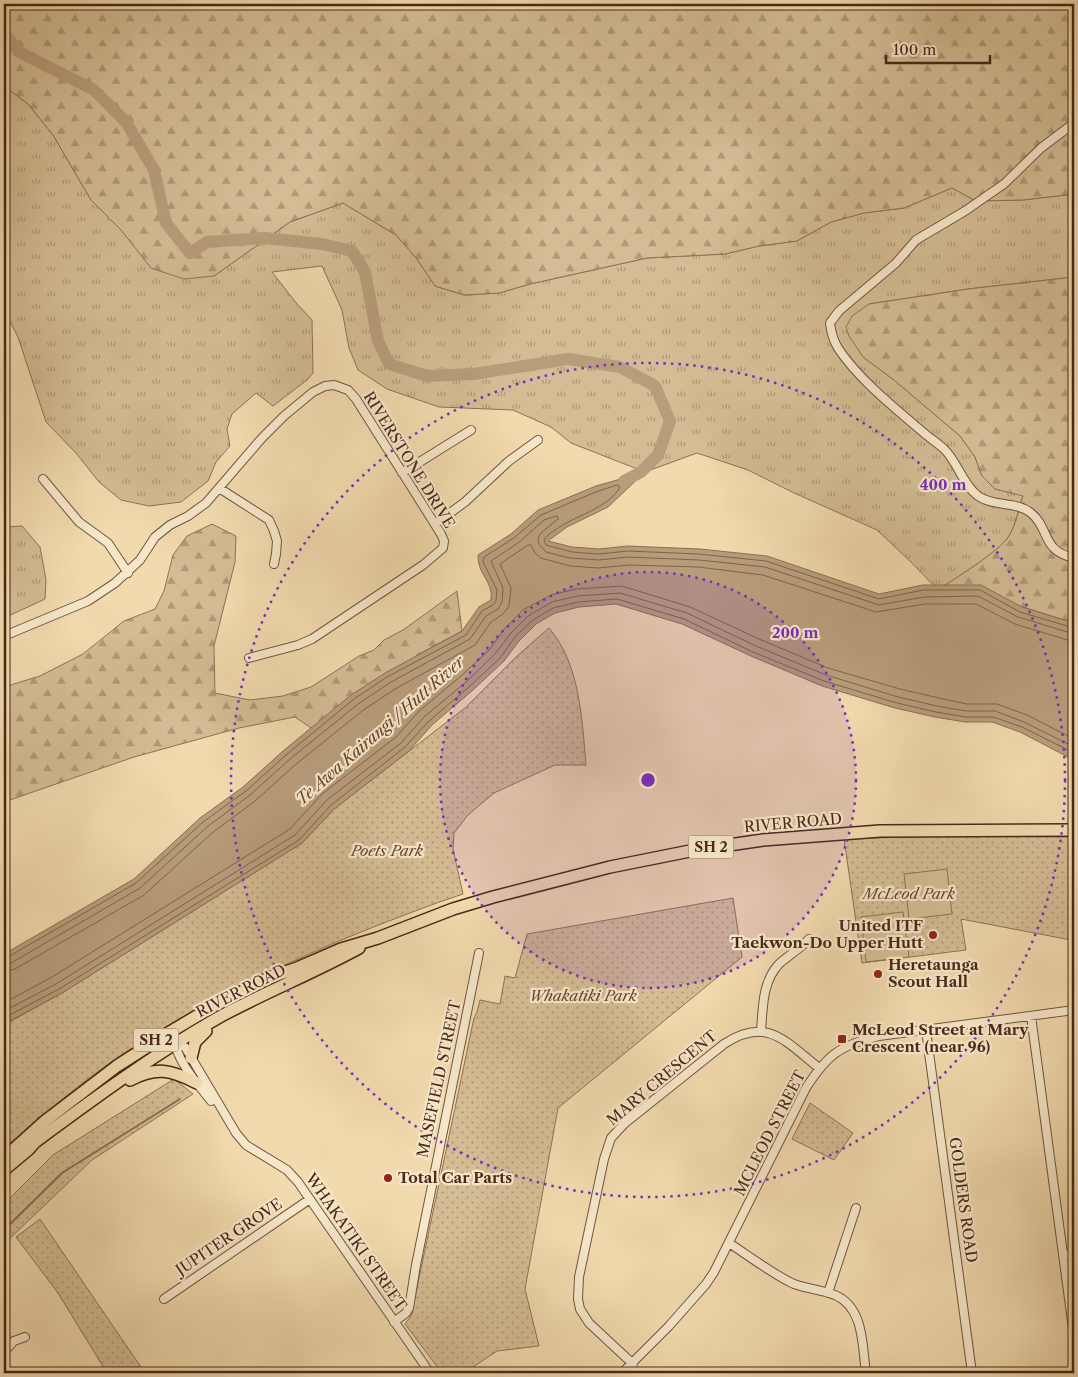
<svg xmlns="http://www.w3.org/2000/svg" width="1078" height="1377" font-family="'Libre Caslon Text',serif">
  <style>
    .grass { fill: url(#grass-tufts); stroke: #8e7256 }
    .forest { fill: url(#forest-firs); stroke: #8e7256 }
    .park { fill: url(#park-dots); stroke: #8e7256 }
    .pitch { fill: #d4bc94; stroke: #8e7256 }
    .water { fill: #b89d7b; stroke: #8b6e53 }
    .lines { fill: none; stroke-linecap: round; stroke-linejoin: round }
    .shore { stroke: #806249; stroke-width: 1 }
    .stream { stroke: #8b6e53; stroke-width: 2 }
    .river { stroke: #b89d7b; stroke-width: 12 }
    .minor-casing { stroke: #72543d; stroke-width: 10 }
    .highway-casing { stroke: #482817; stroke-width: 14 }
    .minor { stroke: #f6e7ca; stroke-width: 8 }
    .highway { stroke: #f1daae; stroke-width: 11 }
    .ring { fill: none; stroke: #7b2cbf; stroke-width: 2.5; stroke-dasharray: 2.5 5 }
    .poi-dot { fill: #8f2418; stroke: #f6e7ca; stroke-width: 2 }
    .labels { text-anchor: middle; stroke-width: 4.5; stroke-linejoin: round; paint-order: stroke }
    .shield { fill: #f6e7ca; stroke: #7c614d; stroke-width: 1 }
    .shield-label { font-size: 14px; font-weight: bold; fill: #482817 }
    .street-label { font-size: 15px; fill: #482817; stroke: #f6e7ca }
    .park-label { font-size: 15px; font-style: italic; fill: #644630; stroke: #f6e7ca }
    .poi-label { font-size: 15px; font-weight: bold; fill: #482817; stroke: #f6e7ca; text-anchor: start }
    .water-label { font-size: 16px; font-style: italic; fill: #644530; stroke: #f6e7ca }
    .centre { fill: #7b2cbf; stroke: #f6e7ca; stroke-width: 2.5 }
    .ring-label { font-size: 15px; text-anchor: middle; font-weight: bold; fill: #7b2cbf; stroke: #f6e7ca; stroke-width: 4.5; stroke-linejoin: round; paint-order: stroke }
  </style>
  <defs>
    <pattern id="grass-tufts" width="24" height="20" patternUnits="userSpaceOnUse" patternTransform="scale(1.25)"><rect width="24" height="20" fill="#d4bc94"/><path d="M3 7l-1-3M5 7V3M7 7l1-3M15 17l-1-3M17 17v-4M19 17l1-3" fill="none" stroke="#ae9978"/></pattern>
    <pattern id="forest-firs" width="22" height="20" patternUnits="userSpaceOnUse" patternTransform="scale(1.25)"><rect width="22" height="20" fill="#d4bc94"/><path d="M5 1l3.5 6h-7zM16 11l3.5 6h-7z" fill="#ae9978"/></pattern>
    <pattern id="park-dots" width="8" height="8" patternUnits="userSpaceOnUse" patternTransform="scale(1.25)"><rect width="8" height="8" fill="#d4bc94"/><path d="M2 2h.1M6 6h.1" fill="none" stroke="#ae9978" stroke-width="1.8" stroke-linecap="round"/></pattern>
  </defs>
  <rect width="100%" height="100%" fill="#f1daae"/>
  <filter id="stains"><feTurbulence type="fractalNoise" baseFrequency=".004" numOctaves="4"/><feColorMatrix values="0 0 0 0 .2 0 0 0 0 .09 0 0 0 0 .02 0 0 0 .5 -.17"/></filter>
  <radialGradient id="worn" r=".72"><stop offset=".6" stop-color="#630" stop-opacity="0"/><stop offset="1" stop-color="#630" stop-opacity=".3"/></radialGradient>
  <path class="grass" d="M4 86 28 104 53 135 91 200 121 230 214 276 290 222 343 203 396 235 417 259 435 286 464 295 499 293 530 284 647 258 725 254 759 246 797 241 831 222 864 213 904 208 952 188 976 201 1023 200 1074 194V277L968 289 869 304 863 357 894 380 960 436 975 457 982 476 995 489 1023 495C1019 508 1016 524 1009 536 1000 551 954 579 938 590L911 562 877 530 792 492 748 470 697 453 645 472 571 443 551 427 513 410 439 407 387 389 358 370 349 348 342 310 322 266 272 272 297 304 312 320 313 373 307 380 273 406 256 393 232 414 227 429 230 446 216 462 208 481 181 502 149 506 121 500 99 482 76 453 46 422 18 337 4 310Z
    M22 526 40 547 46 580 45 599 4 618V527Z"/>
  <path class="forest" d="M4 4H1074V194L1023 200 976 201 952 188 904 208 864 213 831 222 797 241 759 246 725 254 647 258 530 284 499 293 464 295 435 286 417 259 396 235 343 203 290 222 214 276 184 279 151 268 121 230 91 200 53 135 28 104 4 86Z
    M1074 277V623L987 596 938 590C954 579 999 552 1009 536 1016 525 1019 508 1023 496L995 489 982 476 975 457 960 436 894 380 863 357 849 336 846 327 852 316 869 304 968 289Z
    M212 524 236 536 235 562 214 646 215 693 250 700 283 696 311 687 359 656 374 650 384 640 403 630 457 591 462 631 419 654 317 732 295 717 239 728 134 757 4 802V687L40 676 83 654 124 621 155 609 164 591 173 555 187 536Z"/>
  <path class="park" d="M549 628C580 664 582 719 586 765H555L494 793 468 815 454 833 453 849 463 894C432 904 402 916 371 928 288 961 207 1000 132 1048 86 1077 45 1114 4 1148V1025L62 993 302 843 334 809 465 708 516 657Z
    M935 836 1074 837V959L1071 940 961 919 966 950 862 963 844 839Z
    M733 898 742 957 558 1108 525 1289 539 1346 497 1351 464 1373H442L405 1324 411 1316 474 1018 477 1012 480 1000 500 1004 505 976 515 978 527 934Z
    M174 1079 193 1094 92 1160 4 1244V1204L53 1155Z
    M810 1103 853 1133 834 1160 792 1139Z
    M40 1219 145 1373H107L58 1293 16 1237Z"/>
  <path class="pitch" d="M947 869 952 914 909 919 904 874Z
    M903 912 909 957 866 962 861 917Z"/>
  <path class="water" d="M645 472 608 507 567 527 548 541 572 547 599 549 628 546 700 549 767 556 879 594 923 585H981L1022 607 1074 623V758L1068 757 1020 732 992 722H965L935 717 895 708 822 686 751 656 682 624 616 604 579 607 555 613 536 624 519 641 504 661 473 690 432 725 409 751 334 809 302 843 62 993 4 1024V954L134 879 200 818 243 787 283 751 351 695 385 673 462 631 479 607 491 600C494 582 477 574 478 555L511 534 538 510 596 486Z"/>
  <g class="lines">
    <path class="shore" d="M4 958 8 957 136 883 203 822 246 791 286 755 354 699 387 677 466 635 482 611 493 605 496 601 497 590 483 562 484 557 514 538 541 515 598 491 617 485 620 487C609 508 574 516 555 530 551 533 547 535 544 540L546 545 572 552 599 554 628 551 699 554 766 561 879 599 923 590H980L1020 612 1074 628
      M4 964 11 963 140 888 207 827 250 795 290 759 358 704 391 682 470 639 486 616 498 609 502 602 503 588 491 561 518 543 544 520 556 516 558 517V519L541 533 538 538 539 544 546 552 569 558 599 560 628 557 699 560 765 567 879 605 924 597 978 596 1018 617 1074 634
      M4 972 15 969 144 895 212 833 255 801 295 765 362 711 395 689 475 645 491 622 503 614 509 606 511 588 500 564 528 545H531L535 553 541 558 570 566 598 568 629 565 698 567 763 575 876 612 925 604H976L1015 624 1074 642
      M4 1003 52 977 290 829 322 794 396 737 419 711 461 676 490 649 505 628 523 610 551 595 576 589 622 586 690 607 759 639 828 668 900 689 939 698 967 704H997L1027 715 1074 739
      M4 1011 56 984 295 835 327 800 401 743 424 717 466 682 495 654 511 633 528 616 552 602 577 596 620 593 687 613 756 646 826 675 898 697 937 706 966 711H995L1024 722 1074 747
      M4 1018 59 989 299 840 331 805 405 747 429 721 470 686 500 658 515 637 533 620 553 608 578 602 617 599 684 619 753 652 824 681 897 703 936 712 966 717H993L1022 727 1074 753"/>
    <path class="stream" d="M4 1230 62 1173 180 1099"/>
    <path class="river" d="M4 33 19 52 94 90 126 122 154 170 166 223 190 253 207 242 265 238 322 244 352 251 365 272 378 341 389 364 427 376 474 374 568 359 620 367 655 386 670 421 658 455 641 472 624 481"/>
    <defs>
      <path id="minor" d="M1074 123 1041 148 1004 184 965 211 916 240 896 263 839 311 830 323C831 332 833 340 838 348 858 379 896 409 924 433 931 439 939 444 945 450 958 463 963 485 978 496 994 507 1016 501 1031 513 1050 528 1041 551 1074 558
        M402 473 471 430
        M43 479 79 522 108 543 128 573
        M219 488 269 520 274 531 277 541 276 554 274 564
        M435 524 465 502 509 461 538 440
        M4 636 88 601 115 583 140 560 155 537 170 525 188 516 206 503 262 438 284 416 313 392 325 386 334 385 348 390 356 399 441 534 444 541 443 548 423 565 312 639 298 645 249 658
        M1031 1016 1074 1336
        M926 1030 972 1373
        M761 1031C763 1008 762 982 779 964 789 955 800 949 809 939
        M175 1044 185 1047 236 1133 246 1145 287 1170 298 1182 430 1373
        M175 1044C180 1065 198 1084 211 1101
        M729 1243C749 1256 774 1275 794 1284 808 1289 822 1290 835 1295 865 1308 862 1347 866 1373
        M1063 1256 1074 1254
        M828 1293 856 1208
        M164 1299 310 1199
        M394 1322 406 1313 409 1308 416 1265 479 953
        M4 1352 14 1341 25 1337
        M633 1364 589 1323 580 1309 578 1299 579 1277 604 1159 611 1138 625 1123 724 1044C767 1016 785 1041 819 1068
        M622 1373 669 1326 706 1284 714 1272 806 1088C827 1055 840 1045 879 1036L1074 1010"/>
      <path id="highway" d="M191 1058 195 1042 206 1031
        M130 1080C157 1066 171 1070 197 1083
        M4 1158 45 1121 117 1066 170 1032 212 1007 271 977 297 968 341 949 378 938 453 909 493 897 610 867 695 850 763 840 880 831 1074 830
        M4 1170 29 1149 35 1142C96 1097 157 1052 223 1015 268 991 315 972 359 948"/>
    </defs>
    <use href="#minor" class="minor-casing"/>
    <use href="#highway" class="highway-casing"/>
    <use href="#minor" class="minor"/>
    <use href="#highway" class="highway"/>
  </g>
  <circle cx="648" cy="780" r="208" fill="#7b2cbf" fill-opacity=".12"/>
  <g class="ring">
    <circle cx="648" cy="780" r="208"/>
    <circle cx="648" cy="780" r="417"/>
  </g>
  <g class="poi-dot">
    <circle cx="933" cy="935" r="5"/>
    <circle cx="878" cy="974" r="5"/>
    <rect x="837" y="1034" width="10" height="10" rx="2.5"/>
    <circle cx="388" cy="1178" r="5"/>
  </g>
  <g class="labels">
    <g class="shield">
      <rect x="688.5" y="835.5" width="45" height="23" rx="4"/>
      <rect x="133.5" y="1028.5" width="45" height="23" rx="4"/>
    </g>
    <g class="shield-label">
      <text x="711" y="852">SH 2</text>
      <text x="156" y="1045">SH 2</text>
    </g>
    <g class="street-label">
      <text transform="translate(409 460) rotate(58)" y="5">RIVERSTONE DRIVE</text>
      <text transform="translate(793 823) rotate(-5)" y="5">RIVER ROAD</text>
      <text transform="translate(241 991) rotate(-27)" y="5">RIVER ROAD</text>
      <text transform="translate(662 1078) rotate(-40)" y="5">MARY CRESCENT</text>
      <text transform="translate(439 1079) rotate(-78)" y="5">MASEFIELD STREET</text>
      <text transform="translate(770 1133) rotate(-63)" y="5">MCLEOD STREET</text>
      <text transform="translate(963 1200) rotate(82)" y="5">GOLDERS ROAD</text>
      <text transform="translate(229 1237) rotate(-34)" y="5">JUPITER GROVE</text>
      <text transform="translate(356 1242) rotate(55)" y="5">WHAKATIKI STREET</text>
    </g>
    <g class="park-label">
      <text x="387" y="856">Poets Park</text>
      <text x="909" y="899">McLeod Park</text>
      <text x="583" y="1001">Whakatiki Park</text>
    </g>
    <g class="poi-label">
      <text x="923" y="931" text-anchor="end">United ITF<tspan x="923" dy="17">Taekwon-Do Upper Hutt</tspan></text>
      <text x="888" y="970">Heretaunga<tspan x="888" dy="17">Scout Hall</tspan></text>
      <text x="852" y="1035">McLeod Street at Mary<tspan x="852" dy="17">Crescent (near 96)</tspan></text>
      <text x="398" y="1183">Total Car Parts</text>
    </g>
    <g class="water-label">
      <text transform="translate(380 730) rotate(-41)" y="6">Te Awa Kairangi / Hutt River</text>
    </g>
  </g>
  <circle cx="648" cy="780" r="8" class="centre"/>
  <g class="ring-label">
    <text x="943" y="490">400 m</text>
    <text x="795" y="638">200 m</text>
  </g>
  <rect width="1078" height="1377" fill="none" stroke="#f1daae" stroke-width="20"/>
  <rect x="5" y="5" width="1068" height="1367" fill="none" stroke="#482817" stroke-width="2.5"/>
  <rect x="10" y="10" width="1058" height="1357" fill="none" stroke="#482817"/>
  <path d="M886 55v8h104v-8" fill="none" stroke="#482817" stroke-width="2.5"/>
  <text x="893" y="55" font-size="15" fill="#482817" stroke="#f6e7ca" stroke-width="4" paint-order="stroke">100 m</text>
  <rect width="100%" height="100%" filter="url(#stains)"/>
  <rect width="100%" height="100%" fill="url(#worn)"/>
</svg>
